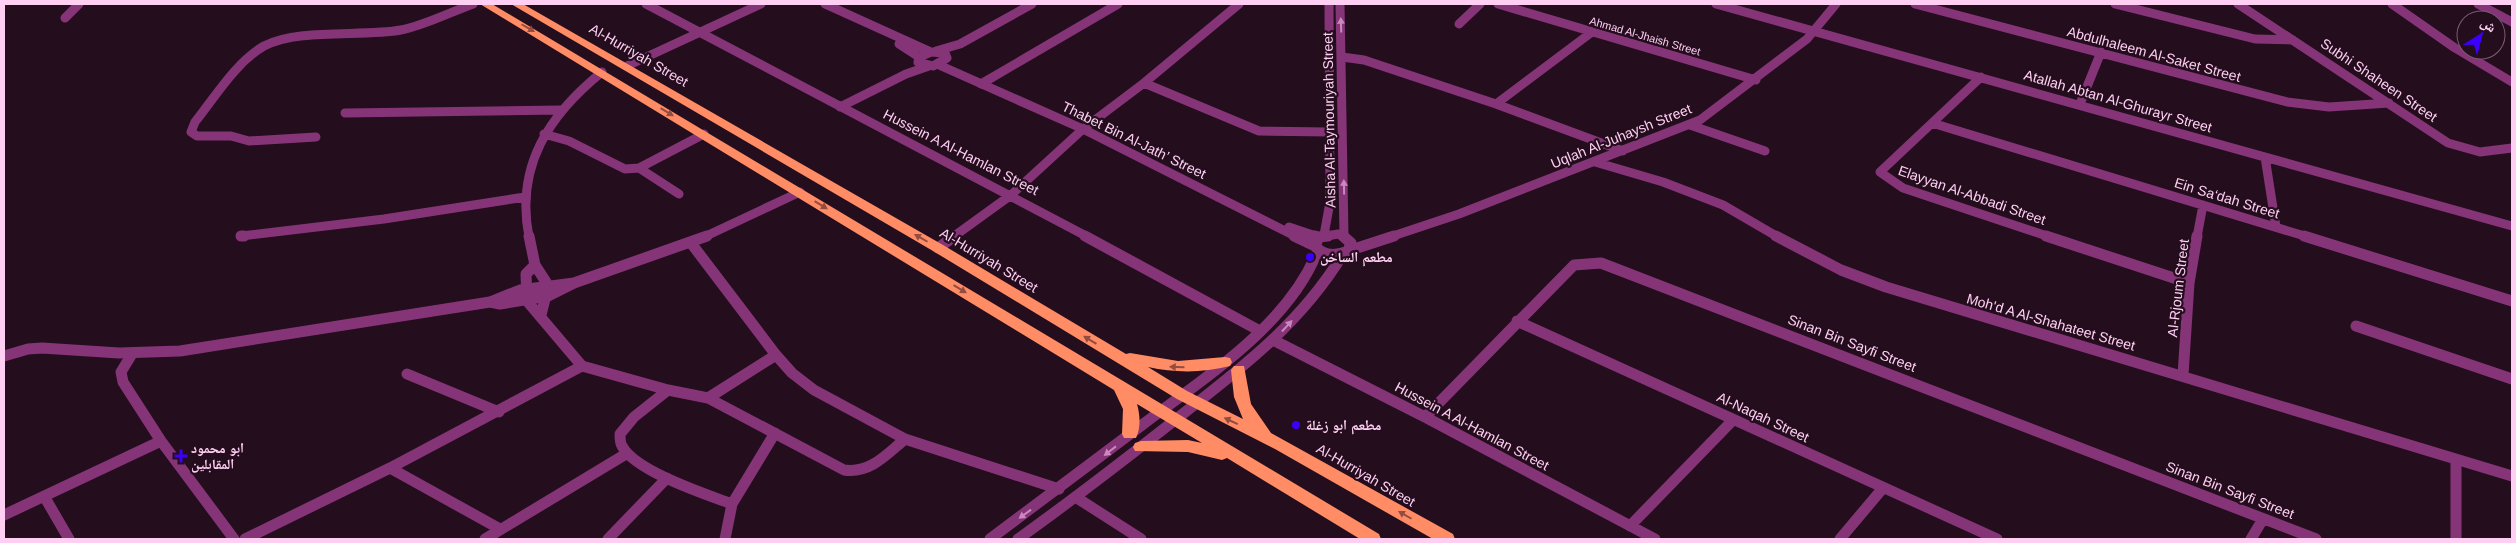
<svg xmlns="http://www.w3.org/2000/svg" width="2516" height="543" font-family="Helvetica,'Noto Naskh Arabic',sans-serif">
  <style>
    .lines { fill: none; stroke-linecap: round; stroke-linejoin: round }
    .minor-far1 { stroke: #863478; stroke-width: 9 }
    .minor { stroke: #863478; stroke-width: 11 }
    .tertiary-far1 { stroke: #863478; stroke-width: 9 }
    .tertiary { stroke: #863478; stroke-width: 11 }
    .trunk { fill: #ff8c64; fill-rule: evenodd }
    .oneway { fill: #c989bc }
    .oneway2 { fill: #924c40 }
    .poi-dot { fill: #3c00fa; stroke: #240d1d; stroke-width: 2 }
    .labels { text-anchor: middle; stroke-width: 4.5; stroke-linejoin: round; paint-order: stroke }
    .far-street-label { font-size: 11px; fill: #ffcff3; stroke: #240d1d }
    .street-label { font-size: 14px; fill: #ffcff3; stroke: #240d1d }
    .poi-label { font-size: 14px; font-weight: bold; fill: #ffcff3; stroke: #240d1d; text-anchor: start }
  </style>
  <rect width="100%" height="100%" fill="#240d1d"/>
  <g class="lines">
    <path class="minor-far1" d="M646 4 1088 237
      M1498 4 1756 80
      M1716 4 2512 226
      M1915 4 2287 102 2329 107 2389 103
      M2115 4 2255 39 2293 40
      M2238 4 2448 143 2480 152 2512 148
      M2392 4 2455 48 2512 82
      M2478 4 2512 22
      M65 18 79 4
      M1459 24 1480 4
      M936 51 960 44 1032 4
      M1342 57 1364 60 1496 104 1623 151
      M1981 77 1880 172 1903 188 2050 237
      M1144 83 1259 131 1330 132
      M981 84 1118 4
      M1496 104 1592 32
      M2080 104 2101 52
      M840 107 906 74 929 66
      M345 113 560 110
      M1932 123 2308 237
      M1690 125 1765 151
      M544 134 569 141 625 169 639 168
      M316 137 249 141 231 136H197L191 132 195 122C215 97 236 62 264 46 298 28 362 37 401 30 423 26 451 12 473 4
      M2265 157 2276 227
      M1595 162 1663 182 1723 205 1778 237
      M679 194 639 168 704 134
      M241 236 384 219 525 197
      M529 237C515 166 549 115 602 72
      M953 237 1011 195 1083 129 1144 83 1239 4
      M1390 237 1459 214 1700 120 1807 39 1836 4
      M2197 237 2203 205"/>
    <path class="minor" d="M241 236H244
      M529 236 535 265 546 282V295L541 315
      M1085 236 1260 331
      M1776 236 1841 270 1886 287 2512 476
      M2046 236 2189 283
      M2304 236 2512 301
      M691 243 776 355 792 373 814 390 905 439 1059 489
      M938 248 955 236
      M1348 251 1394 236
      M535 265 526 274 527 301 582 366 668 390 708 398 844 470C870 474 887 454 905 439
      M1517 321 1997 539
      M2356 326 2512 379
      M1273 340 1425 417 1655 539
      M132 354 121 372 123 382 161 441 234 539
      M407 374 499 412
      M2183 375 2189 283 2197 236
      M668 390 634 417 620 434C620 437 620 443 622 446 635 471 705 494 732 504
      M708 398 776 355
      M1425 417 1574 265 1601 263 2316 539
      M2456 460V539
      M390 468 500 529
      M44 496 69 539
      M4 515 161 441
      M1630 526 1733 420
      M245 539 390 468 582 366
      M485 539 626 454
      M608 539 667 478
      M725 539 732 504 775 433
      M1840 539 1883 488
      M2251 539 2263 519"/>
    <path class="tertiary-far1" d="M825 4 931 52
      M1340 4 1344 236
      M899 44 919 57
      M931 52 945 53 947 58 933 66 918 62 919 57Z
      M939 65 1083 129 1297 237
      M627 66 761 4
      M1289 227 1319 237
      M1324 235 1330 202 1329 4
      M704 237 800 192
      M1320 237 1338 234 1345 237"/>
    <path class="tertiary" d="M1294 236 1315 246
      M1315 236 1319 237
      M1328 236 1319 237 1315 246C1324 257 1336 256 1348 251L1351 243 1343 236
      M490 302 500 304 548 296 574 283 707 236
      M4 356 28 349 42 348 119 353 180 351 490 302 520 290 574 283
      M1077 498 1141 539
      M990 539C1041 501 1091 463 1142 425 1204 378 1289 325 1318 250
      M1018 539C1071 501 1123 461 1175 420 1238 371 1301 324 1343 254"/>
    <path class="trunk" d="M480 4H492L1379 534 1381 539H1360L1227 458 1222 460 1188 452 1135 451 1133 447 1135 443 1141 441 1188 440 1202 443 1137 404C1140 414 1141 428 1136 438H1124L1122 434 1123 409 1114 390Z
      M511 4H523L943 245 1126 354 1130 353 1178 361 1225 357 1230 358 1232 362 1230 366C1203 373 1175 373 1148 367L1187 391 1243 419 1234 397 1231 370 1234 366H1244L1251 404 1271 433 1453 534 1455 539H1433L1275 449 1177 399 933 251Z"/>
  </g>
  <defs><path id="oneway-solid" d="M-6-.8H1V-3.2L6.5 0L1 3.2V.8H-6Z" transform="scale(1.25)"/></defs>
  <g class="oneway">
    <use href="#oneway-solid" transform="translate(1341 25) rotate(-92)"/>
    <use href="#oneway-solid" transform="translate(1344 187) rotate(-91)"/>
    <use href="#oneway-solid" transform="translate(1287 326) rotate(-47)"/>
    <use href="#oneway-solid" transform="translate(1110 451) rotate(142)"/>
    <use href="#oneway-solid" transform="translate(1025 514) rotate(144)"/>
  </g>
  <g class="oneway2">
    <use href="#oneway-solid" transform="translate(528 28) rotate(30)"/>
    <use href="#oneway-solid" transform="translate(667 112) rotate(31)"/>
    <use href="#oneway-solid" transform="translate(821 205) rotate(31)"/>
    <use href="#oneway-solid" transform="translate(921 238) rotate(-150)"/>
    <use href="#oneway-solid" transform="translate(960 289) rotate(31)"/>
    <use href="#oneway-solid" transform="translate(1090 340) rotate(-149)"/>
    <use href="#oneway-solid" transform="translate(1177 367) rotate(-178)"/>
    <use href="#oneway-solid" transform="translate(1231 421) rotate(-155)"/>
    <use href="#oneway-solid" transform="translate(1405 515) rotate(-150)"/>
  </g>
  <g class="poi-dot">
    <circle cx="1310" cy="257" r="5"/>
    <circle cx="1296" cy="425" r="5"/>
    <path d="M178.5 448.5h5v5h5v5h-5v5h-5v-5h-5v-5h5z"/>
  </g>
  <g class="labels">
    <g class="far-street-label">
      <text transform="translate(1645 36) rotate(16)" y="4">Ahmad Al-Jhaish Street</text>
    </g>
    <g class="street-label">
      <text transform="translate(2154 54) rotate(15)" y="5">Abdulhaleem Al-Saket Street</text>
      <text transform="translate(639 55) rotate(30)" y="5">Al-Hurriyah Street</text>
      <text transform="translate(2379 80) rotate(34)" y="5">Subhi Shaheen Street</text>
      <text transform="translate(2118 101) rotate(16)" y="5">Atallah Abtan Al-Ghurayr Street</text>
      <text transform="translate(1329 120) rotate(-91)" y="5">Aisha Al-Taymouriyah Street</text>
      <text transform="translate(1621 136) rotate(-22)" y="5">Uqlah Al-Juhaysh Street</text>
      <text transform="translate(1134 140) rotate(26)" y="5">Thabet Bin Al-Jath’ Street</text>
      <text transform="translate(961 152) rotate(27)" y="5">Hussein A Al-Hamlan Street</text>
      <text transform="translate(1972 195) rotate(19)" y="5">Elayyan Al-Abbadi Street</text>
      <text transform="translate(2227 198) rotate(17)" y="5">Ein Sa‘dah Street</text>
      <text transform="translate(989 260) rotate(31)" y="5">Al-Hurriyah Street</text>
      <text transform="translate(2178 288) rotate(-83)" y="5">Al-Rjoum Street</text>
      <text transform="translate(2051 322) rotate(16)" y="5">Moh'd A Al-Shahateet Street</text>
      <text transform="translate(1852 343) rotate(21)" y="5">Sinan Bin Sayfi Street</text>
      <text transform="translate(1763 417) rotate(25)" y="5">Al-Naqah Street</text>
      <text transform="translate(1472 426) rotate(28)" y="5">Hussein A Al-Hamlan Street</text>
      <text transform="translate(1366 475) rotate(30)" y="5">Al-Hurriyah Street</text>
      <text transform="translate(2230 490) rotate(21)" y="5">Sinan Bin Sayfi Street</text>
    </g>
    <g class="poi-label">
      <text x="1320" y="262">مطعم الساخن</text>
      <text x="1306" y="430">مطعم ابو زغلة</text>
      <text x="191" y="453">ابو محمود<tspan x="191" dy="16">المقابلين</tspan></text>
    </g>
  </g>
  <rect width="2516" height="543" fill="none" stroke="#ffcff3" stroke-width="10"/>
  <g transform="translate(2481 35) rotate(36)"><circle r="24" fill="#240d1d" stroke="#7c5b73"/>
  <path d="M0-4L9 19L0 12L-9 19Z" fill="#3c00fa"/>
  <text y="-8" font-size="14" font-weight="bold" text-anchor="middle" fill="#ffcff3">ش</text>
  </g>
</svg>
